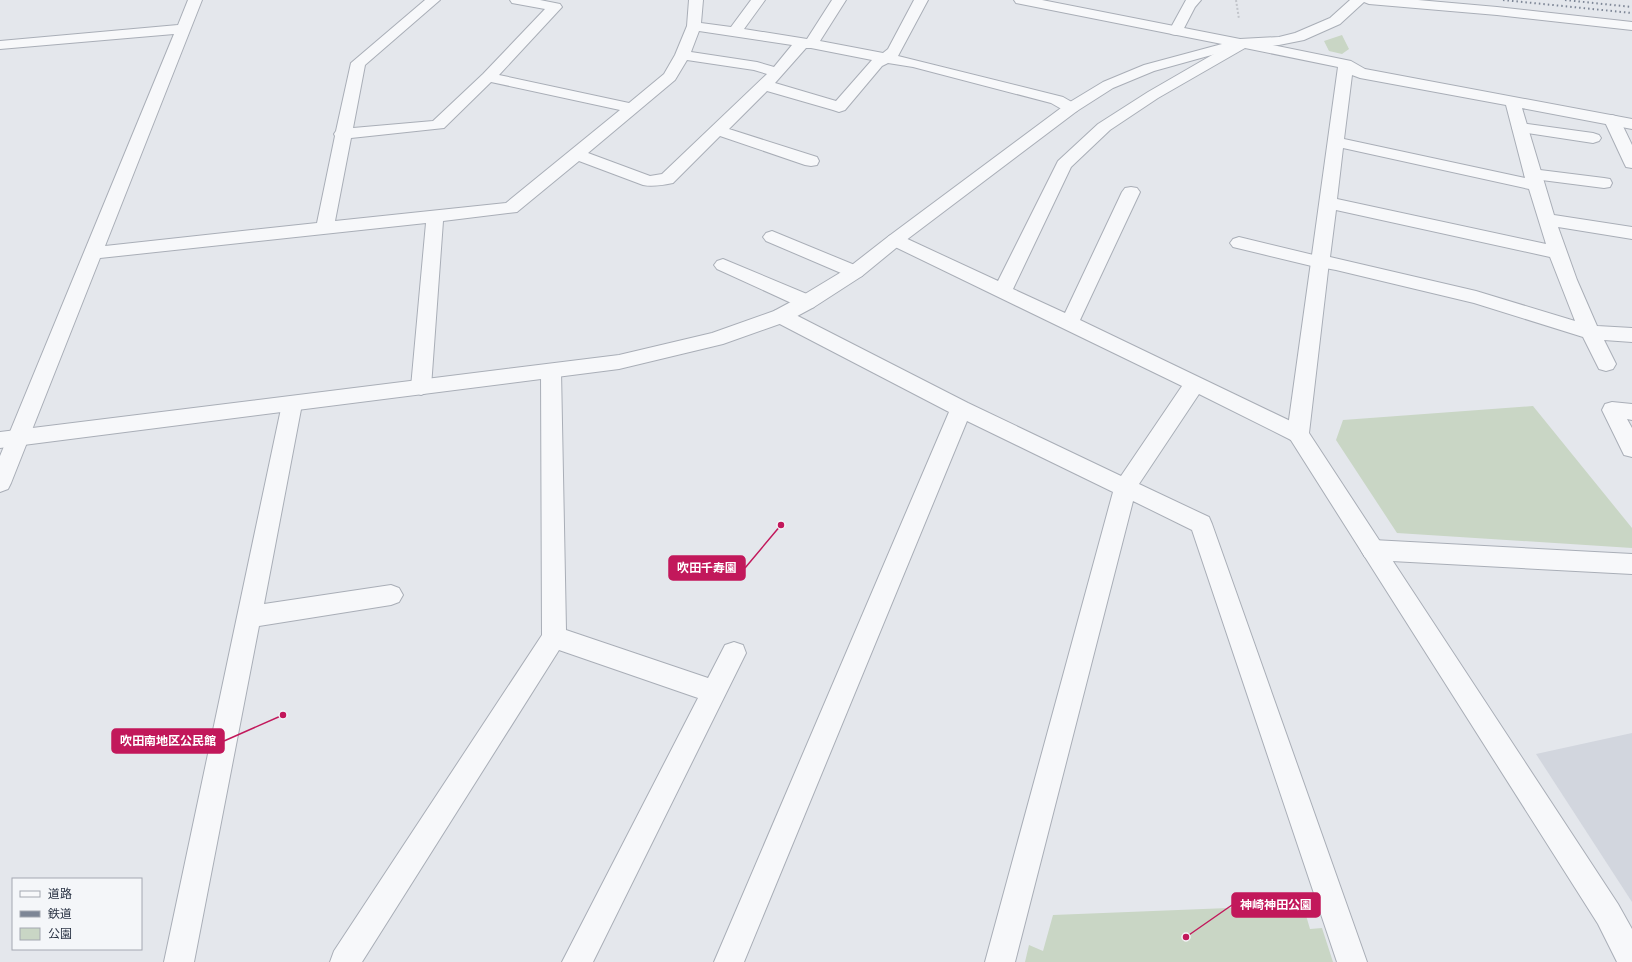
<svg xmlns="http://www.w3.org/2000/svg" width="1632" height="962" font-family="'Source Sans 3','Noto Sans JP',sans-serif">
  <style>
    .built { fill: #d2d6de }
    .green { fill: #c9d6c5 }
    .lines { fill: none; stroke-linecap: round; stroke-linejoin: round }
    .service-casing { stroke: #a9aeb7; stroke-width: 2 }
    .minor-casing { stroke: #a9aeb7; stroke-width: 2 }
    .tertiary-casing { stroke: #a9aeb7; stroke-width: 2 }
    .path { stroke: #c2c5cb; stroke-width: 2; stroke-dasharray: 2 2; stroke-linecap: butt }
    .service { fill: #f7f8fa; fill-rule: evenodd }
    .minor { fill: #f7f8fa; fill-rule: evenodd }
    .tertiary { fill: #f7f8fa; fill-rule: evenodd }
    .rail { stroke: #7d8696; stroke-width: 2; stroke-dasharray: 1.5 3; stroke-linecap: butt }
    .leader { fill: none; stroke: #c2185b; stroke-width: 1.5 }
    .callout-dot { fill: #c2185b; stroke: #f4f6f9; stroke-width: 1.5 }
    .callout { fill: #c2185b; stroke: #c2185b; stroke-width: 1.5 }
    .callout-label { font-size: 12px; text-anchor: middle; font-weight: bold; fill: #fff }
  </style>
  <rect width="100%" height="100%" fill="#e4e7ec"/>
  <path class="built" d="M1632 733V902L1536 754Z"/>
  <path class="green" d="M1342 35 1349 49 1342 54 1329 51 1324 41Z
    M1533 406 1632 528V548L1397 533 1336 440 1343 420Z
    M1303 905 1310 929 1322 928 1333 962H1025L1029 945 1043 951 1053 915Z"/>
  <g class="lines">
    <defs>
      <path id="service" d="M1612 115 1618 117 1620 120 1632 145V168L1626 167 1624 163 1604 120 1606 117Z
        M1520 123 1593 133 1599 135 1601 138 1599 141 1593 143 1514 131 1512 128 1514 125Z
        M1532 169 1604 178 1610 179 1612 183 1610 187 1604 188 1526 178 1524 174 1526 170Z
        M772 231 862 268 864 272 862 276 855 278 848 276 766 241 763 237 766 233Z
        M1239 237 1326 258 1329 262 1326 266 1320 268 1233 247 1230 243 1233 239Z
        M723 259 814 297 816 302 814 307 807 309 800 307 717 269 714 265 717 261Z
        M1612 402 1632 404V420L1627 419 1632 428V457L1624 455 1602 410 1605 404Z
        M1373 540 1381 543 1618 904 1632 929V962H1617L1598 924 1365 557 1361 550 1365 543Z"/>
      <path id="minor" d="M188 0H202L105 246 317 223 335 136 334 134 336 131 351 63 425 0H440L365 65 353 128 433 121 483 74 545 9 512 3 510 0H540L560 4 562 7 499 75 629 103 664 74 675 55 687 26 689 0H703L701 23 731 27 751 0H765L744 29 807 39 832 0H846L820 41 883 53 888 49 914 0H928L898 56 1063 97 1077 105 1079 108 1077 111 1071 113 1065 111 1051 103 913 67 888 63 882 66 845 110 839 112 833 110 767 91 729 129 817 157 819 161 817 165 811 166 805 165 720 136 673 183C663 185 653 187 643 185L579 161 517 212 443 221 431 387 428 392 421 395 414 392 411 387 426 223 100 258 11 483 8 489 0 492V456L174 34 0 49V41L178 25ZM699 31 792 45 774 67 757 62 691 52ZM806 48H811L872 60 836 101 775 83ZM687 60 754 70 767 74 662 174 650 176 588 153 675 80ZM491 82 620 110 506 203 335 221 351 138 444 128Z
        M1186 0H1201L1195 7 1181 34 1176 35 1171 34 1169 31Z
        M1243 39 1351 61 1365 69 1632 119V129L1522 108 1554 215 1632 227V239L1558 227 1577 280 1597 326 1632 328V342L1604 340 1616 364 1613 369 1606 371 1599 369 1583 337 1474 303 1336 270 1314 266 1311 262 1338 67 1245 48 1158 98 1110 130 1071 167 1013 289 1065 313 1122 192 1125 188 1131 187 1137 188 1140 192 1080 320 1305 428 1309 434 1305 440 1298 442 1291 440 1199 394 1139 484 1209 517 1212 524 1367 962H1337L1192 530 1133 501 1015 962H985L1113 492 967 421 744 962H714L949 412 774 321 771 316 774 311 781 309 788 311 968 403 1121 476 1182 386 889 244 886 240 889 236 895 234 901 236 998 281 1058 161 1098 124 1148 92 1238 40ZM1352 75 1360 78 1506 105 1525 178 1344 139ZM1343 148 1529 189 1546 244 1337 199ZM1336 210 1550 257 1575 321 1476 291 1330 257Z
        M551 364 558 366 561 371 566 630 708 678 725 645 734 642 743 645 746 653 593 962H562L698 698 559 650 362 962H330L334 951 542 635 541 371 544 366Z
        M292 396 299 399 302 404 264 604 391 585 399 588 403 595 399 602 391 605 259 626 194 962H164L282 404 285 399Z
        M1373 540 1632 554V574L1373 560 1365 557 1361 550 1365 543Z"/>
      <path id="tertiary" d="M1014 0H1042L1240 39 1279 37 1295 33 1330 18 1350 0H1418L1497 7 1632 22V30L1497 15 1369 4 1364 2 1340 24 1304 40 1279 45 1243 47 1208 56 1154 71 1113 88 1077 111 901 244 862 276 814 307 788 321 723 344 619 369 0 448V432L619 355 712 333 774 311 800 297 848 268 889 236 1065 105 1103 82 1144 65 1222 44 1021 4 1016 3Z
        M1320 256 1326 258 1329 262 1309 433 1381 543 1385 550 1381 557 1373 560 1365 557 1287 434 1311 262 1314 258Z"/>
    </defs>
    <use href="#service" class="service-casing"/>
    <use href="#minor" class="minor-casing"/>
    <use href="#tertiary" class="tertiary-casing"/>
    <path class="path" d="M1236 0 1239 19"/>
    <use href="#service" class="service"/>
    <use href="#minor" class="minor"/>
    <use href="#tertiary" class="tertiary"/>
    <path class="rail" d="M1503 0 1632 13
      M1565 0 1632 7"/>
  </g>
  <path class="leader" d="M781 525L745 568M283 715L224 741M1186 937L1232 905"/>
  <g class="callout-dot">
    <circle cx="781" cy="525" r="4"/>
    <circle cx="283" cy="715" r="4"/>
    <circle cx="1186" cy="937" r="4"/>
  </g>
  <g class="callout">
    <rect x="669" y="556" width="76" height="24" rx="4"/>
    <rect x="112" y="729" width="112" height="24" rx="4"/>
    <rect x="1232" y="893" width="88" height="24" rx="4"/>
  </g>
  <g class="callout-label">
    <text x="707" y="572">吹田千寿園</text>
    <text x="168" y="745">吹田南地区公民館</text>
    <text x="1276" y="909">神崎神田公園</text>
  </g>
  <rect x="12" y="878" width="130" height="72" fill="#f4f6f9" stroke="#a4a8b1"/>
  <rect x="20" y="891" width="20" height="6" fill="#f7f8fa" stroke="#a4a8b1"/>
  <text x="48" y="898" font-size="12" fill="#2b3445">道路</text>
  <rect x="20" y="911" width="20" height="6" fill="#7d8696" stroke="#a4a8b1"/>
  <text x="48" y="918" font-size="12" fill="#2b3445">鉄道</text>
  <rect x="20" y="928" width="20" height="12" fill="#c9d6c5" stroke="#a4a8b1"/>
  <text x="48" y="938" font-size="12" fill="#2b3445">公園</text>
</svg>
